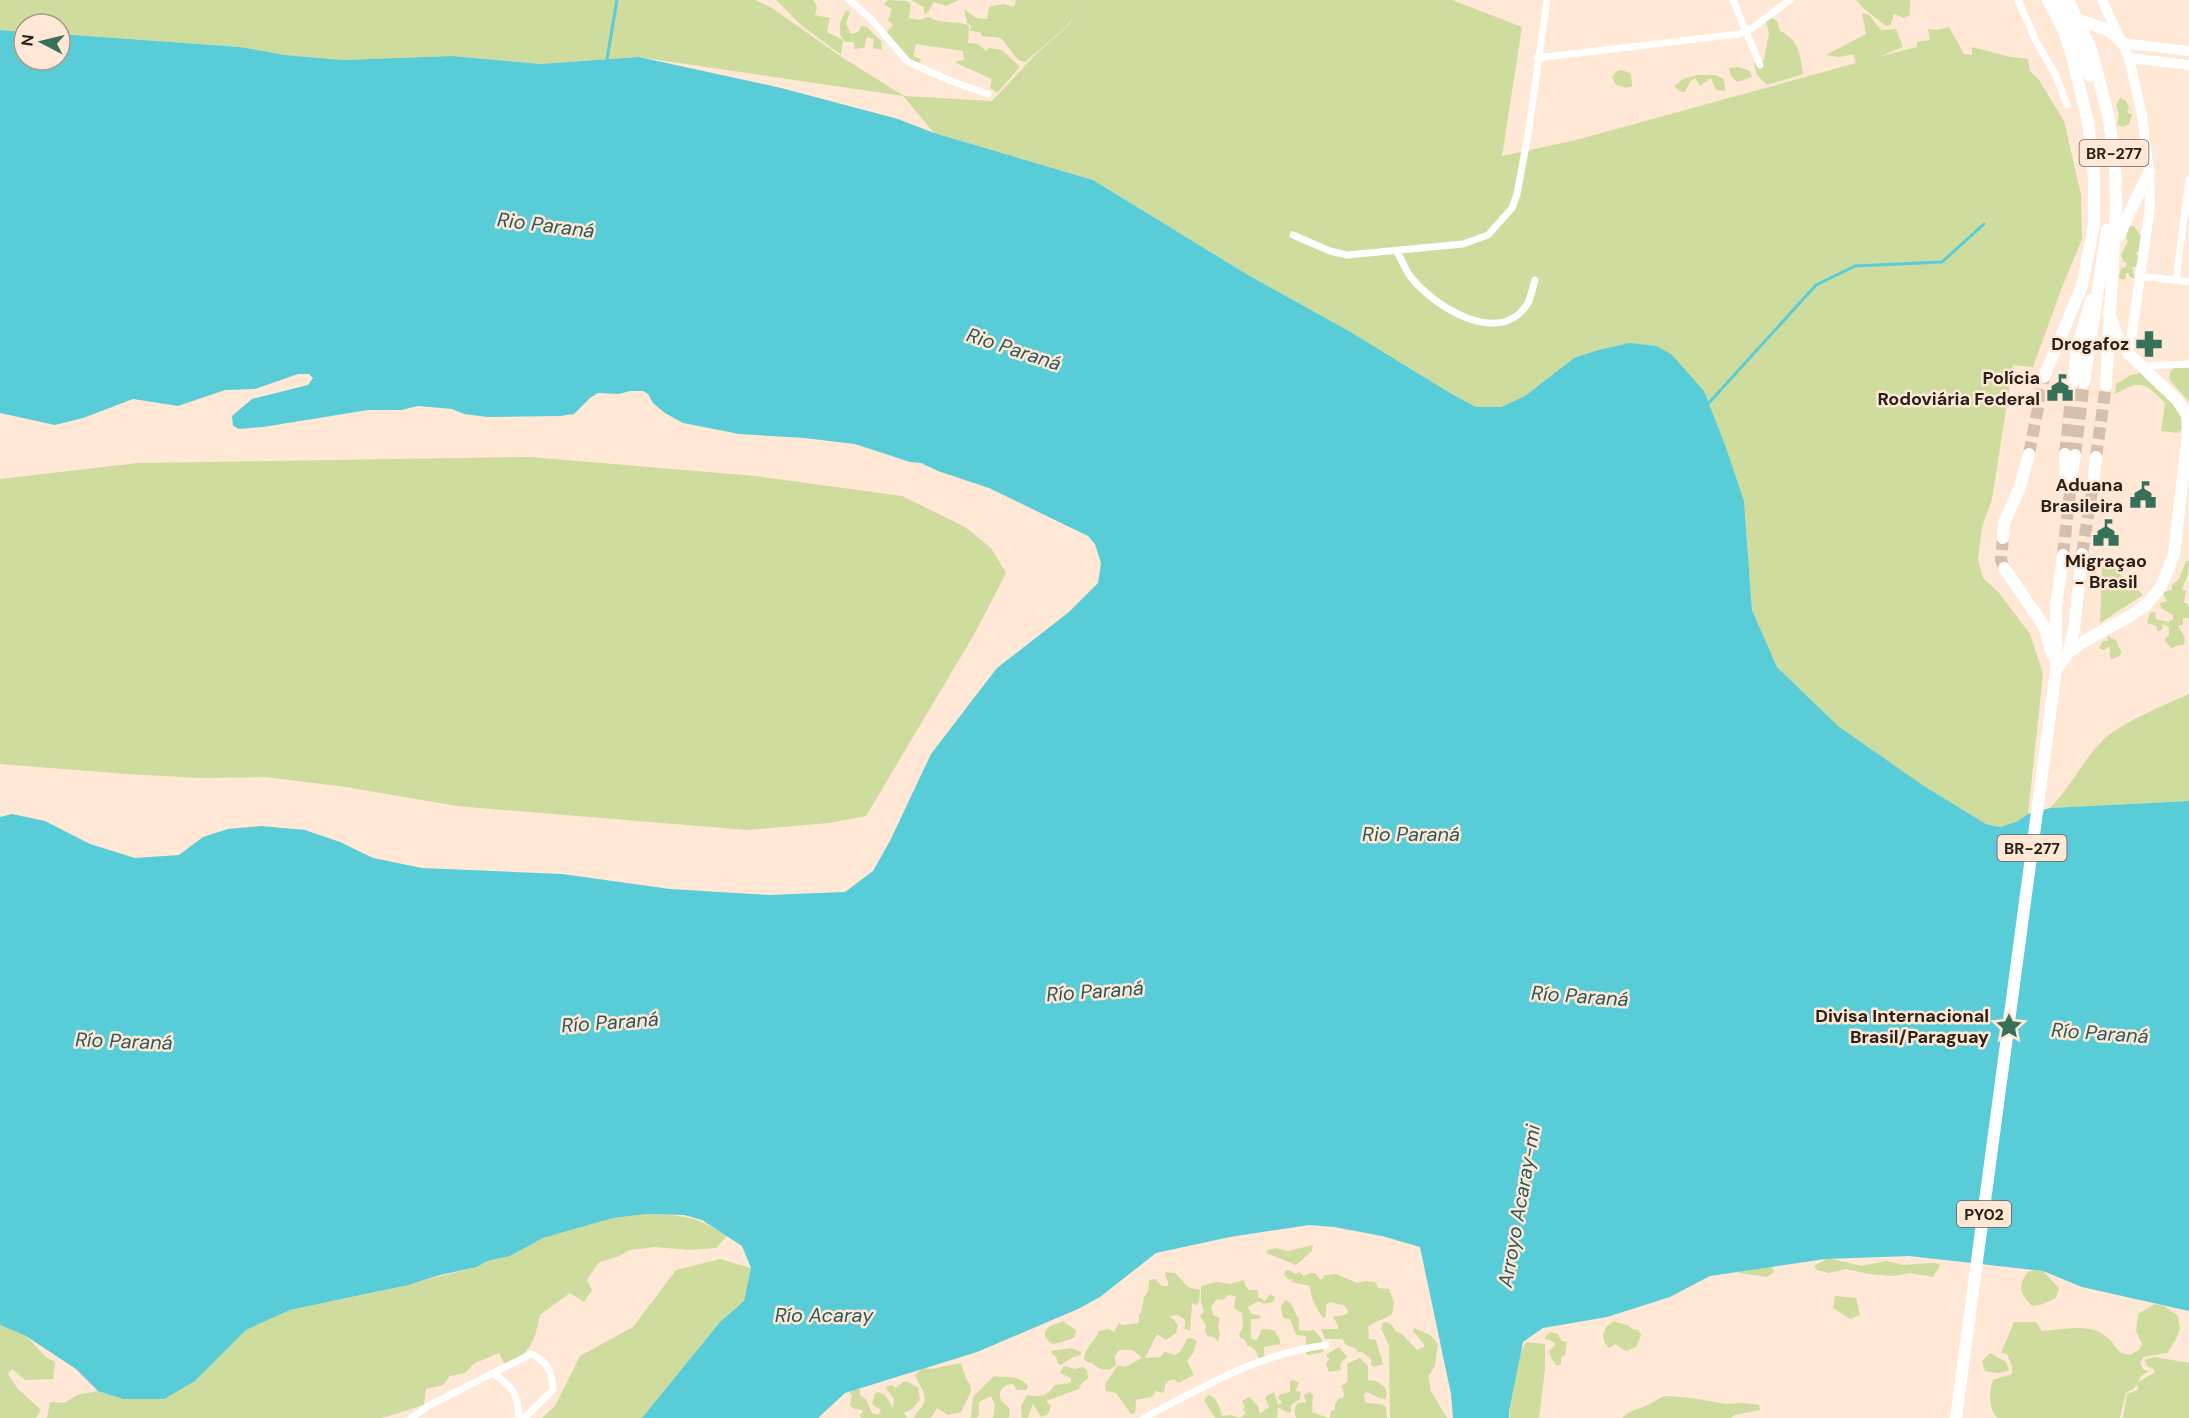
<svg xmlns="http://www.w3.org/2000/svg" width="2189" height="1418" font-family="'DM Sans',sans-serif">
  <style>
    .green { fill: #cedc9d }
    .water { fill: #58cdd7 }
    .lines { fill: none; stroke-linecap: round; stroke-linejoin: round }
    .stream { stroke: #58cdd7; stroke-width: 3 }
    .trunk-tunnel { stroke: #d5c0af; stroke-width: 12; stroke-dasharray: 12 6; stroke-linecap: butt }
    .minor { stroke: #fff; stroke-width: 7 }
    .secondary { stroke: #fff; stroke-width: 10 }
    .primary { stroke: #fff; stroke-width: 10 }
    .trunk { stroke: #fff; stroke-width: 12 }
    .labels { text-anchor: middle; stroke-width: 5; stroke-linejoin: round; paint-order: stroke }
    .shield { fill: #ffe8d5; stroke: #6b5d51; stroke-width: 1.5 }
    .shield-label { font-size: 16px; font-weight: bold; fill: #2c2118 }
    .poi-label { font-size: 18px; font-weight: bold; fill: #2c2118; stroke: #ffe8d5; text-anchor: end }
    .water-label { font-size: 20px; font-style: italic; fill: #285a5e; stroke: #ffe8d5 }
  </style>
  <rect width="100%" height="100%" fill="#ffe8d5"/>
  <path class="green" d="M0 0H755L772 8 843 58 904 96 992 101 1038 52 1068 26 1075 14 1067 26 1025 62 1018 60 1001 38 982 36 980 32 970 31 971 26 967 23 964 9 976 18 987 19 989 7 1003 4 1014 7 1016 0H1452L1522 27 1502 156 1576 140 1856 63 1853 54 1840 57 1826 55 1866 34 1862 13 1869 15 1881 30 1896 29 1903 47 1878 57 1917 47V42L1930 40 1928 29 1937 30 1949 27 1964 54 1972 55V47L2010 57 2028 59 2030 71 2039 80 2064 121 2081 195 2082 239 2061 290 2033 367 2013 365 1992 499 1982 527 1978 559 1983 578 1999 593 2030 634 2043 674 2028 814 2016 822 2000 827 1986 824 1924 786 1838 726 1777 667 1752 610 1744 501 1704 391 1629 343 1598 350 1574 358 1525 396 1501 407H1476L1450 393 1349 331 1248 275 1093 180 934 133 903 96 639 57 540 64 452 56 343 60 285 55 240 47 60 34V24H24V32L0 30Z
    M776 0H813L817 7 815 15 830 18 827 32 843 40 841 55 800 24Z
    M888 0 907 1 911 5 909 18 919 20 928 17C943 25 960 20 969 26L968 43 978 44 986 51 989 48 1002 50 1020 67 997 93 990 88 992 79 956 63 957 61 964 60 963 51 916 44 913 56 921 59 918 68 909 66 882 37 893 25 888 20 892 9 884 4Z
    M911 0H959L946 6 934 2 928 12 924 14V7Z
    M1856 0H1910V15L1904 18 1894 14 1891 25 1886 26C1876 18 1864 10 1856 0Z
    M846 10 850 12 846 24 851 34 858 32 861 26 867 27 881 41 882 50 873 48 874 39 867 37 864 48 854 49V42H845L840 34V23Z
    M1770 17 1777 21 1780 31C1798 39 1801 56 1803 74L1767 85 1757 75 1754 63 1764 60 1769 33 1766 21Z
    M1738 67 1750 71 1752 77 1737 82 1731 76 1729 68Z
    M1622 70 1631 74 1632 86 1626 88 1616 85 1612 77 1617 71Z
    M1698 75H1715L1724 79 1725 91 1716 90 1711 78 1700 86 1695 78 1690 82 1685 92H1681L1674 86 1683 79Z
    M2120 98 2126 101 2129 107 2127 112 2132 115 2129 124 2123 127 2117 125 2119 114 2116 105Z
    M2134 226 2141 237 2139 250 2135 254 2138 255V265L2136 267H2132L2135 279 2129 276V273H2126V278L2123 280 2119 278 2121 268 2126 267 2127 263 2123 261 2121 255 2128 241 2126 239 2129 227Z
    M2175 368H2189V402L2169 379 2171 370Z
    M2140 373 2157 383 2183 417 2182 429 2178 433 2161 431 2165 403C2144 382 2141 379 2115 394L2116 384 2131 375Z
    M530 457 755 476 902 496 965 527 991 548 1006 573 975 633 866 816 829 823 747 830 457 806 346 787 265 777 200 778 127 774 0 764V479L138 463Z
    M2186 561H2189L2188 574 2182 589 2186 591 2184 602 2189 606V618H2183V625L2178 626 2185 638 2184 644 2171 648 2165 641 2166 637 2169 636V627L2162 624V629L2158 632 2156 626 2147 623 2150 613 2155 612 2156 619 2168 622 2173 619V615L2161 608 2160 603 2167 601 2162 592 2172 590V585L2179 579Z
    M2102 566 2118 568V572L2143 595 2100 623Z
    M2107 636 2116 640 2121 652 2120 656 2112 659 2110 657V646L2104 650 2099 648 2103 641H2108Z
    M2189 694V801L2050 808C2070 788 2082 762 2102 741 2119 724 2166 704 2189 694Z
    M647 1214C683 1215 697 1216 727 1236L716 1248 689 1250 655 1247 630 1250 619 1256 598 1263 587 1280 592 1290 584 1302 570 1293 540 1315C534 1343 531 1352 506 1367L499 1353 473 1364 465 1373 450 1376 443 1385 426 1389 424 1405 382 1418H47L50 1402 64 1403 77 1395 98 1391 123 1399 195 1381 246 1330 290 1310 376 1292 477 1267 487 1261 510 1256 543 1238 613 1218Z
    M1313 1245 1312 1251 1296 1265 1266 1253 1268 1250 1276 1248 1288 1251Z
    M1828 1258 1861 1266 1887 1261 1903 1265 1934 1263 1940 1265 1933 1277 1910 1273 1894 1276 1869 1274 1846 1269 1829 1273 1817 1270 1814 1266Z
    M720 1259 751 1268 744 1301 720 1322 642 1418H542L555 1406 580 1356 633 1327 676 1270Z
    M1767 1266 1772 1268 1774 1272 1767 1277 1739 1273 1740 1267Z
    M1289 1270 1295 1274 1299 1272 1304 1276 1310 1273H1315L1321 1280 1325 1275 1336 1274 1357 1283 1366 1281 1375 1282 1378 1288 1389 1289 1394 1302 1392 1314C1384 1320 1376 1320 1368 1327L1369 1339 1376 1340 1383 1364 1374 1367 1371 1365V1359L1362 1352H1358L1355 1348 1346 1345 1342 1339H1325L1321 1329H1338V1325L1333 1317 1347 1314 1348 1310 1343 1305 1330 1302 1326 1305V1317L1323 1318C1317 1310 1310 1296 1310 1286L1291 1282 1292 1279 1289 1280 1284 1275 1285 1271Z
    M2035 1270 2043 1271 2059 1288 2056 1298 2040 1305 2032 1306C2020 1294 2017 1286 2028 1272Z
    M1166 1272 1175 1273 1188 1287 1200 1290 1199 1302 1197 1305 1192 1303 1190 1331 1183 1328 1185 1326V1320L1178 1315 1170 1316 1178 1325 1176 1333 1166 1340 1157 1334 1145 1358 1160 1357 1165 1352 1175 1355 1180 1352 1187 1339 1191 1338 1197 1341 1193 1353 1187 1361 1194 1375 1178 1383 1174 1379C1162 1383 1167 1384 1163 1393L1156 1391 1151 1397 1136 1400 1135 1413 1131 1414 1116 1393 1106 1391 1105 1384 1118 1365 1125 1367 1142 1358 1133 1350H1119L1115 1356 1116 1365C1107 1373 1101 1370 1092 1363L1087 1362 1084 1359C1085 1347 1095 1342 1099 1331L1108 1329 1114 1332 1119 1323 1122 1325 1139 1323V1314L1141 1313 1144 1297 1148 1292 1149 1280 1155 1279 1162 1286H1168V1281L1165 1275Z
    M1244 1280 1245 1285 1249 1290H1258V1297L1265 1301 1270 1294 1275 1297 1274 1301C1268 1304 1264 1305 1258 1301L1248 1307 1251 1314 1261 1316 1259 1319H1251V1339L1257 1340 1262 1329 1274 1330 1280 1340V1344L1264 1347V1355L1268 1358 1259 1360C1258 1354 1254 1346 1247 1346L1245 1340 1241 1338 1239 1335 1243 1327 1242 1313 1234 1308 1236 1296 1228 1295 1223 1300 1217 1299 1211 1307 1213 1315 1220 1318 1218 1326 1220 1334 1218 1342 1214 1337 1208 1336 1205 1331 1206 1326 1200 1316 1204 1312 1201 1301V1286L1217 1282 1230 1284Z
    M1835 1296 1856 1298 1860 1315 1850 1319 1833 1308Z
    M1285 1300C1291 1302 1295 1309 1296 1315L1299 1318V1330L1310 1331 1313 1329C1319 1335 1326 1342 1323 1352L1309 1355 1306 1354V1336L1296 1335 1290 1319 1283 1318 1281 1307Z
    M2155 1304 2164 1306 2178 1316 2180 1328 2176 1339 2167 1353 2143 1357 2140 1363 2144 1370 2149 1371 2141 1376 2134 1389 2126 1392 2120 1418H1997C1988 1406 1989 1393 1993 1380L2012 1374V1366L2007 1354 2001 1353 2014 1322H2036L2042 1331C2065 1330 2089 1322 2108 1338 2113 1342 2116 1349 2121 1353L2130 1355 2139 1350 2142 1344 2136 1331 2138 1314Z
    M1063 1321 1076 1330 1075 1337C1070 1340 1058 1343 1052 1344L1045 1337C1044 1325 1054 1326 1063 1321Z
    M1614 1321 1629 1326 1632 1329 1638 1330 1641 1335 1636 1347 1626 1351 1615 1344 1609 1348C1600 1340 1602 1327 1614 1321Z
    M1387 1322 1392 1325 1395 1331 1402 1334 1417 1350 1424 1347V1344L1413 1331 1414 1328 1430 1335 1438 1344 1435 1366 1428 1377 1431 1391 1447 1418H1390L1389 1346 1381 1328 1383 1323Z
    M0 1325 26 1336 46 1357 55 1362 53 1379 25 1380 12 1369 8 1374 18 1389 41 1410 36 1418H0Z
    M1550 1332 1558 1334 1562 1341 1567 1342 1565 1355 1561 1357V1364L1557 1366 1551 1358 1549 1351 1556 1344 1552 1341 1544 1338Z
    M1527 1342 1545 1344V1369L1539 1418H1510C1508 1403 1516 1352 1527 1342Z
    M1071 1348 1081 1352V1355L1071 1358 1061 1365 1058 1364 1056 1357 1052 1354 1051 1351Z
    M1337 1348H1340L1347 1357 1340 1364 1341 1370 1329 1372 1326 1364 1329 1359 1326 1355Z
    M1990 1353 2006 1362 2009 1371 1998 1373 1985 1371 1982 1361Z
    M2155 1357 2189 1363V1418H2123L2127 1394 2138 1390 2137 1383 2155 1372 2153 1368 2148 1367 2144 1360Z
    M1360 1358 1368 1366V1380L1376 1381 1385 1387 1387 1394 1385 1399H1381L1367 1392 1364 1394 1365 1402C1372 1405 1380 1402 1386 1407L1387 1418H1330L1331 1411 1335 1410V1405L1339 1398H1343L1344 1393 1341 1386 1348 1381 1347 1364Z
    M961 1363 966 1379 970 1384 971 1392 961 1412 948 1415 937 1408 931 1418H914C916 1411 920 1411 923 1405 929 1393 918 1385 915 1375L923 1368 931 1369Z
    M1064 1366 1075 1369 1083 1367 1087 1371 1088 1378 1081 1384 1079 1389 1046 1401 1051 1406 1048 1414 1041 1417 1033 1404 1028 1418H1022L1021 1406 1027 1395C1042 1397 1046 1397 1055 1385L1071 1383V1378L1060 1373Z
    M994 1376C1006 1378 1020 1375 1028 1386L1026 1390H1017L1013 1384C1004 1384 997 1391 1001 1400L1010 1409 1009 1418H993L995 1405 991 1396 979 1402V1415L977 1418H971L973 1397Z
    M1294 1380 1299 1383 1295 1391 1301 1392 1300 1399 1291 1405V1412L1288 1413 1278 1407 1277 1418H1215L1204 1400 1209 1395C1218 1398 1219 1407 1222 1416L1231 1415 1240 1418 1245 1414V1411L1242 1410 1245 1407 1242 1401 1249 1397 1258 1406 1260 1414 1269 1407 1265 1397 1274 1392 1278 1405 1282 1402 1278 1398 1279 1395 1290 1392V1381Z
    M907 1381 918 1388 920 1400 912 1409 904 1413 907 1418H861L859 1415 863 1412 862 1410 854 1409 850 1405 852 1395 849 1393 857 1388 860 1390V1395L866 1399 872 1413 878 1415 881 1410 872 1404 875 1393 879 1392 885 1395 893 1408 894 1399 886 1389 887 1386 892 1385 896 1388 903 1382Z
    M1310 1392 1313 1395 1312 1412 1328 1418H1296C1293 1410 1295 1399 1306 1403L1304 1395Z
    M1668 1396 1692 1398 1726 1404 1744 1403 1759 1405 1760 1410 1735 1415 1731 1418H1622C1633 1408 1638 1410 1650 1404 1657 1400 1659 1397 1668 1396Z"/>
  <path class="water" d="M0 30 24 32V60H60V34L240 47 285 55 343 60 452 56 540 64 639 57 781 88 898 119 934 133 1093 180 1248 275 1349 331 1450 393 1476 407H1501L1525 396 1574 358 1598 350 1629 343 1657 346 1672 355 1704 391 1725 445 1744 501 1752 610 1777 667 1838 726 1924 786 1986 824 2000 827 2016 822 2028 814 2050 808 2189 801V1311L2082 1287 2043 1271 1909 1256 1825 1259 1710 1276 1670 1297 1607 1317 1543 1328 1523 1342 1509 1411V1418H1453L1451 1394 1420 1247 1382 1236 1334 1227 1309 1225 1230 1237 1156 1253 1100 1297 1078 1309 977 1352 845 1393 818 1418H642L720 1322 744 1301 751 1268 742 1246 702 1220 684 1215 647 1214 613 1218 543 1238 510 1256 487 1261 477 1267 440 1275 408 1285 290 1310 246 1330 195 1381 164 1399H123L98 1391 76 1369 26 1336 0 1325V817L12 814 45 821 90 844 135 858 179 855 203 837 228 829 261 826 305 830 340 842 373 858 422 868 562 874 670 889 769 895 845 892 873 871 890 841 931 754 997 668 1069 612 1098 583 1101 563 1095 544 1088 536 989 488 938 471 921 463 910 462 855 444 804 438 739 434 683 423 665 413 653 403 648 394 643 391H630L619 394 598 393 590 398 574 414 560 416 487 417 464 414 452 409 418 406 401 410H368L263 427 239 429 233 426 232 416 252 399 308 385 313 378 309 374H298L255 389 225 390 178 406 133 399 83 418 55 425 0 413Z"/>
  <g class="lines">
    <path class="stream" d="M607 59 617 0
      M1707 405 1816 285 1855 266 1942 262 1984 224"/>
    <path class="trunk-tunnel" d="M2029 454 2044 377
      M2065 454 2073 381
      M2075 455 2084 382
      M2096 457 2106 385
      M2003 538 2001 560 2004 568
      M2082 554 2093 485
      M2063 555 2071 483"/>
    <path class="minor" d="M849 0 871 19 908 62 951 81 988 94
      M1733 0 1760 65
      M2018 0 2036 41 2056 76 2067 105
      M1537 58 1739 34 1751 29 1790 0
      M1293 235 1330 251 1347 255 1463 244 1488 235 1512 208 1517 194 1528 135 1547 0
      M1397 251C1401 259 1405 269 1410 276 1433 306 1500 349 1528 303 1531 296 1533 287 1535 280
      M2140 276 2189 282
      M2176 280 2189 180
      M2141 366 2189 364
      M492 1373C511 1385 520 1395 518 1418
      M411 1418 430 1405 531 1354C548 1362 552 1371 553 1390L524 1418
      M1144 1418C1205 1386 1255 1355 1326 1345"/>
    <path class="secondary" d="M2123 43 2189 51
      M2129 58 2189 65"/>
    <path class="primary" d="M2102 0 2129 58 2142 115 2149 172 2150 207 2129 354"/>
    <path class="trunk" d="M2059 0 2082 50 2090 76
      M2068 0 2091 49 2108 115 2115 160 2116 208 2106 385
      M2079 20 2108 30 2123 43
      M2118 237 2149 172
      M2044 377 2082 286 2094 225V177L2088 122 2072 56 2064 31 2048 0
      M2073 381 2077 349 2091 300
      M2084 382 2107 230
      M2065 454 2066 483
      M2071 481 2075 455
      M2093 485 2096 457
      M2003 538 2004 523 2020 487 2029 454
      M2004 568 2044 626 2052 654
      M2068 653 2074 630 2082 554
      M2056 670 2068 653 2081 643 2130 616 2147 604 2161 587 2174 554 2188 433 2187 415 2177 400 2129 354 2118 338 2109 313
      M1956 1418 2056 670V606L2063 555"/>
  </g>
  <defs>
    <symbol id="pharmacy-bare" viewBox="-9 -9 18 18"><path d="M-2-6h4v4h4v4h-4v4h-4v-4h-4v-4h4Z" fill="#36715b" stroke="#ffe8d5" stroke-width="2.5" paint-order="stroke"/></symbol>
    <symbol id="civic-bare" viewBox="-9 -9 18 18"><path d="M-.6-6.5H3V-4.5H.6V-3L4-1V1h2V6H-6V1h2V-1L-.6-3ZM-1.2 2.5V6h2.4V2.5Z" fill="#36715b" stroke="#ffe8d5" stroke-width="2.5" paint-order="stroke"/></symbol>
    <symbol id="sight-bare" viewBox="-9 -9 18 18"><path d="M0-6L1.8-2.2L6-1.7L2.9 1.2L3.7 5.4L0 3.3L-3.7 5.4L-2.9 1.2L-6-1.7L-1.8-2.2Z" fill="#36715b" stroke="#ffe8d5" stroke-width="2.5" paint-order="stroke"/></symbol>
  </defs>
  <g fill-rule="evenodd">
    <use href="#pharmacy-bare" x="2130" y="325" width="38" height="38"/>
    <use href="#civic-bare" x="2041" y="369" width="38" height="38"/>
    <use href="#civic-bare" x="2124" y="476" width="38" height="38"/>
    <use href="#civic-bare" x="2087" y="514" width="38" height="38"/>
    <use href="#sight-bare" x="1990" y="1007" width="38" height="38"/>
  </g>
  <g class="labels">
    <g class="shield">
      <rect x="2079.5" y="140" width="69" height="26" rx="4.5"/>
      <rect x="1997.5" y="835" width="69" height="26" rx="4.5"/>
      <rect x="1957" y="1201" width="54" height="26" rx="4.5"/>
    </g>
    <g class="shield-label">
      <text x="2114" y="159">BR-277</text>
      <text x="2032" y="854">BR-277</text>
      <text x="1984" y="1220">PY02</text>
    </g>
    <g class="poi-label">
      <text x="2129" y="350">Drogafoz</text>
      <text x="2040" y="384">Polícia<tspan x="2040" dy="21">Rodoviária Federal</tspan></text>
      <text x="2123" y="491">Aduana<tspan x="2123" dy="21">Brasileira</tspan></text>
      <text x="2106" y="567" text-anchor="middle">Migraçao<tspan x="2106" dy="21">- Brasil</tspan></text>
      <text x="1989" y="1022">Divisa Internacional<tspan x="1989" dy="21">Brasil/Paraguay</tspan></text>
    </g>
    <g class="water-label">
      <text transform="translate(546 225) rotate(7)" y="7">Rio Paraná</text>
      <text transform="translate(1014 349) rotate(18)" y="7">Rio Paraná</text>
      <text x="1411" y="841">Rio Paraná</text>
      <text transform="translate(1095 991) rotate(-4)" y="7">Río Paraná</text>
      <text transform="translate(1580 996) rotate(4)" y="7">Río Paraná</text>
      <text transform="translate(610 1022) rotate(-4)" y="7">Río Paraná</text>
      <text transform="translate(2100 1033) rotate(4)" y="7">Río Paraná</text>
      <text transform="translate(124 1041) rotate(2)" y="7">Río Paraná</text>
      <text transform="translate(1519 1206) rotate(-80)" y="7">Arroyo Acaray-mi</text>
      <text x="824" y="1322">Río Acaray</text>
    </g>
  </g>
  <g transform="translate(42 42) rotate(277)"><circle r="28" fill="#ffe8d5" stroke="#ab9889" stroke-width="1.5"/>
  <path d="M0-4.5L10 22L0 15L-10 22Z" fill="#36715b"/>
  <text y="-9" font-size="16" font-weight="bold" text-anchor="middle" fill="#2c2118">N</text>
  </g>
</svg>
